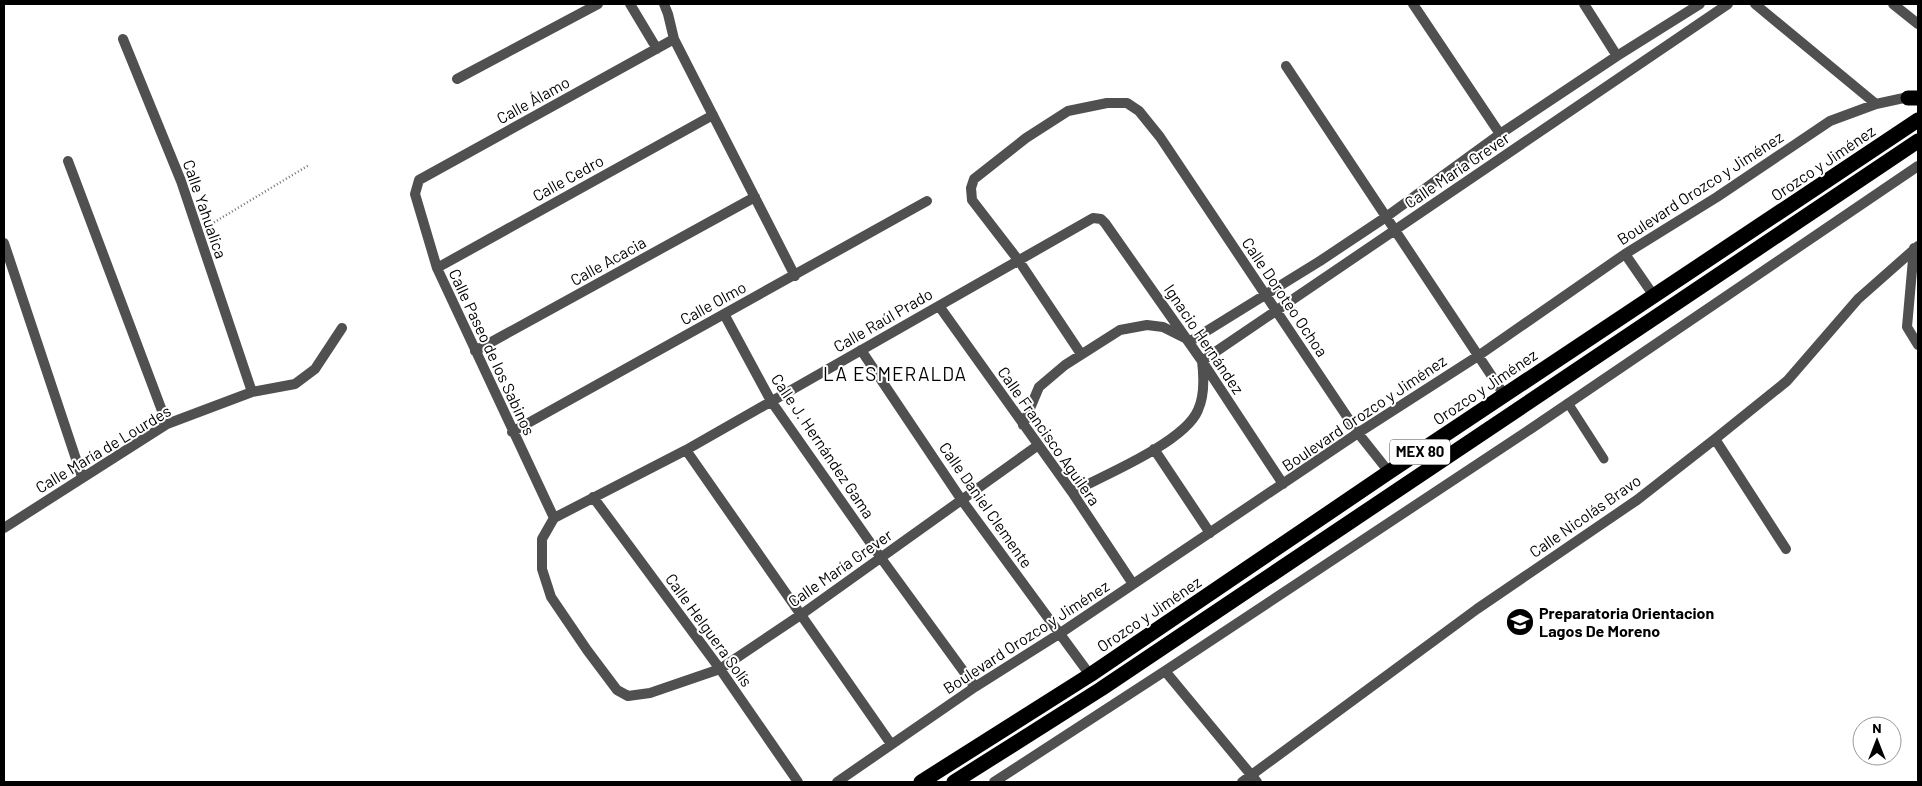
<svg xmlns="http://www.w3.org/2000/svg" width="1922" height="786" font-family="Barlow,sans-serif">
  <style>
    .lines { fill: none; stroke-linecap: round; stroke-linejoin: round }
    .path { stroke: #727272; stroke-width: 2.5; stroke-dasharray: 1 2.5; stroke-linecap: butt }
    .lane { stroke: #505050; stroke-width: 9 }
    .street { stroke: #505050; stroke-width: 10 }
    .highway { stroke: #000; stroke-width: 15 }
    .labels { text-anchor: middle; stroke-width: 4; stroke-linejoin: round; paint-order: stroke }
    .shield { fill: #fff; stroke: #4c4c4c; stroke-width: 1 }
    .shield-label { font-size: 15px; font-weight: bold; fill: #000 }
    .street-label { font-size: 16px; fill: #000; stroke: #fff }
    .poi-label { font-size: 16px; font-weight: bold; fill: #000; stroke: #fff; text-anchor: start }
    .quarter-label { font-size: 19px; letter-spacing: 1px; fill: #000; stroke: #fff }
  </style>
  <rect width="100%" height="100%" fill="#fff"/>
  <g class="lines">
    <path class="path" d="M208 226 309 165"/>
    <path class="lane" d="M1568 403 1604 459"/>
    <path class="street" d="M630 4 657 49
      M664 4 668 14 674 39 795 276
      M1413 4 1500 134
      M1584 4 1617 56
      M1755 4 1876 104
      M1893 4 1918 24
      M123 39 181 181 252 392
      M1286 66 1505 396
      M457 79 598 4
      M68 161 167 424
      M4 243 82 477
      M1914 248 1907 327 1918 345
      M1625 254 1654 296
      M437 268 713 115
      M939 306 1072 492 1133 584
      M724 314 771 401 881 558 975 687
      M1189 342 1320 261 1386 217 1500 134 1617 56 1700 4
      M861 350 961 499 1090 675
      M475 351 755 197
      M1081 354 1019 261 972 200 971 188 974 179 1026 138 1068 111 1107 103H1127L1139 111 1160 137 1358 433 1389 472
      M1023 425 1039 387 1065 365 1120 330 1147 325 1163 327 1185 338
      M512 432 927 201
      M1715 439 1786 549
      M1154 449 1210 533
      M686 450 891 744
      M1072 492C1103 476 1185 442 1198 410 1205 395 1204 377 1202 361L1728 4
      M593 497 720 669 798 782
      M554 518 686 450 1093 218 1101 219 1105 223 1202 361 1283 484
      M554 518 542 539V569L551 597 587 650 617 690 628 696 650 693 720 669 802 614 1037 446
      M554 518 437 268 415 194 419 180 674 39
      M4 528 167 424 252 392 295 384 315 369 342 328
      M1165 671 1257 782
      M837 782 975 687 1059 634 1358 433 1478 356 1625 254 1717 197 1830 121 1876 104 1913 96
      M994 782 1165 671 1532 428 1918 166
      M1242 782 1477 609 1637 500 1715 439 1787 381 1858 299 1918 246"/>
    <path class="highway" d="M1908 98H1918
      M921 782 1090 675 1389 472 1918 120
      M954 782 1101 689 1918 141"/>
  </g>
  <defs>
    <symbol id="university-disc" viewBox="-11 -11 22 22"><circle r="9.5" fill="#000" stroke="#fff"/><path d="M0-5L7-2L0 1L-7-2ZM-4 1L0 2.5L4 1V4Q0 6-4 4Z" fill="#fff"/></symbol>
  </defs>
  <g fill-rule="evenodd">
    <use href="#university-disc" x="1504" y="606" width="32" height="32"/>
  </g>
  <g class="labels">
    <rect class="shield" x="1390" y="439.5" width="60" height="25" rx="4"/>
    <g class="shield-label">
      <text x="1420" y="457">MEX 80</text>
    </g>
    <g class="street-label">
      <text transform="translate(533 100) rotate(-29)" y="6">Calle Álamo</text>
      <text transform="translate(1823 163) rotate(-34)" y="6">Orozco y Jiménez</text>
      <text transform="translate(1457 170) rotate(-34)" y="6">Calle María Grever</text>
      <text transform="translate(568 178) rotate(-29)" y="6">Calle Cedro</text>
      <text transform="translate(1700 188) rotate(-33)" y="6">Boulevard Orozco y Jiménez</text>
      <text transform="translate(205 209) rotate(71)" y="6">Calle Yahualica</text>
      <text transform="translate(608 261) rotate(-29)" y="6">Calle Acacia</text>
      <text transform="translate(1285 297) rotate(56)" y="6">Calle Doroteo Ochoa</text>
      <text transform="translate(713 303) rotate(-29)" y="6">Calle Olmo</text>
      <text transform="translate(883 320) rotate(-30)" y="6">Calle Raúl Prado</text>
      <text transform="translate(1204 339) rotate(56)" y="6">Ignacio Hernández</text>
      <text transform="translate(492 352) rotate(65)" y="6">Calle Paseo de los Sabinos</text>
      <text transform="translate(1485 387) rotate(-34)" y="6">Orozco y Jiménez</text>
      <text transform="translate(1364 413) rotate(-34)" y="6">Boulevard Orozco y Jiménez</text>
      <text transform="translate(1049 436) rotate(55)" y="6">Calle Francisco Aguilera</text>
      <text transform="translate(823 446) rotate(56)" y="6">Calle J. Hernández Gama</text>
      <text transform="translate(103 449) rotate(-31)" y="6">Calle María de Lourdes</text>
      <text transform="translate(986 505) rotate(55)" y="6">Calle Daniel Clemente</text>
      <text transform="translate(1585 516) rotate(-35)" y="6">Calle Nicolás Bravo</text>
      <text transform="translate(840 568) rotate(-35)" y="6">Calle María Grever</text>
      <text transform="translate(1149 614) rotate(-34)" y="6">Orozco y Jiménez</text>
      <text transform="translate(709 630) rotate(54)" y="6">Calle Helguera Solís</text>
      <text transform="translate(1026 637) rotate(-33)" y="6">Boulevard Orozco y Jiménez</text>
    </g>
    <g class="poi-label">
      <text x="1539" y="619">Preparatoria Orientacion<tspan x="1539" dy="18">Lagos De Moreno</tspan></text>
    </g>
    <g class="quarter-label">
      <text x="895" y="381">LA ESMERALDA</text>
    </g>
  </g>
  <rect width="1922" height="786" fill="none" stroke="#000000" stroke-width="10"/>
  <g transform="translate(1877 741)"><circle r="24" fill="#ffffff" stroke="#999999"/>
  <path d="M0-4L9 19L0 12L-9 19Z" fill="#000000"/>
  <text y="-8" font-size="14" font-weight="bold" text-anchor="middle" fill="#000000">N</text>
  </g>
</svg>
